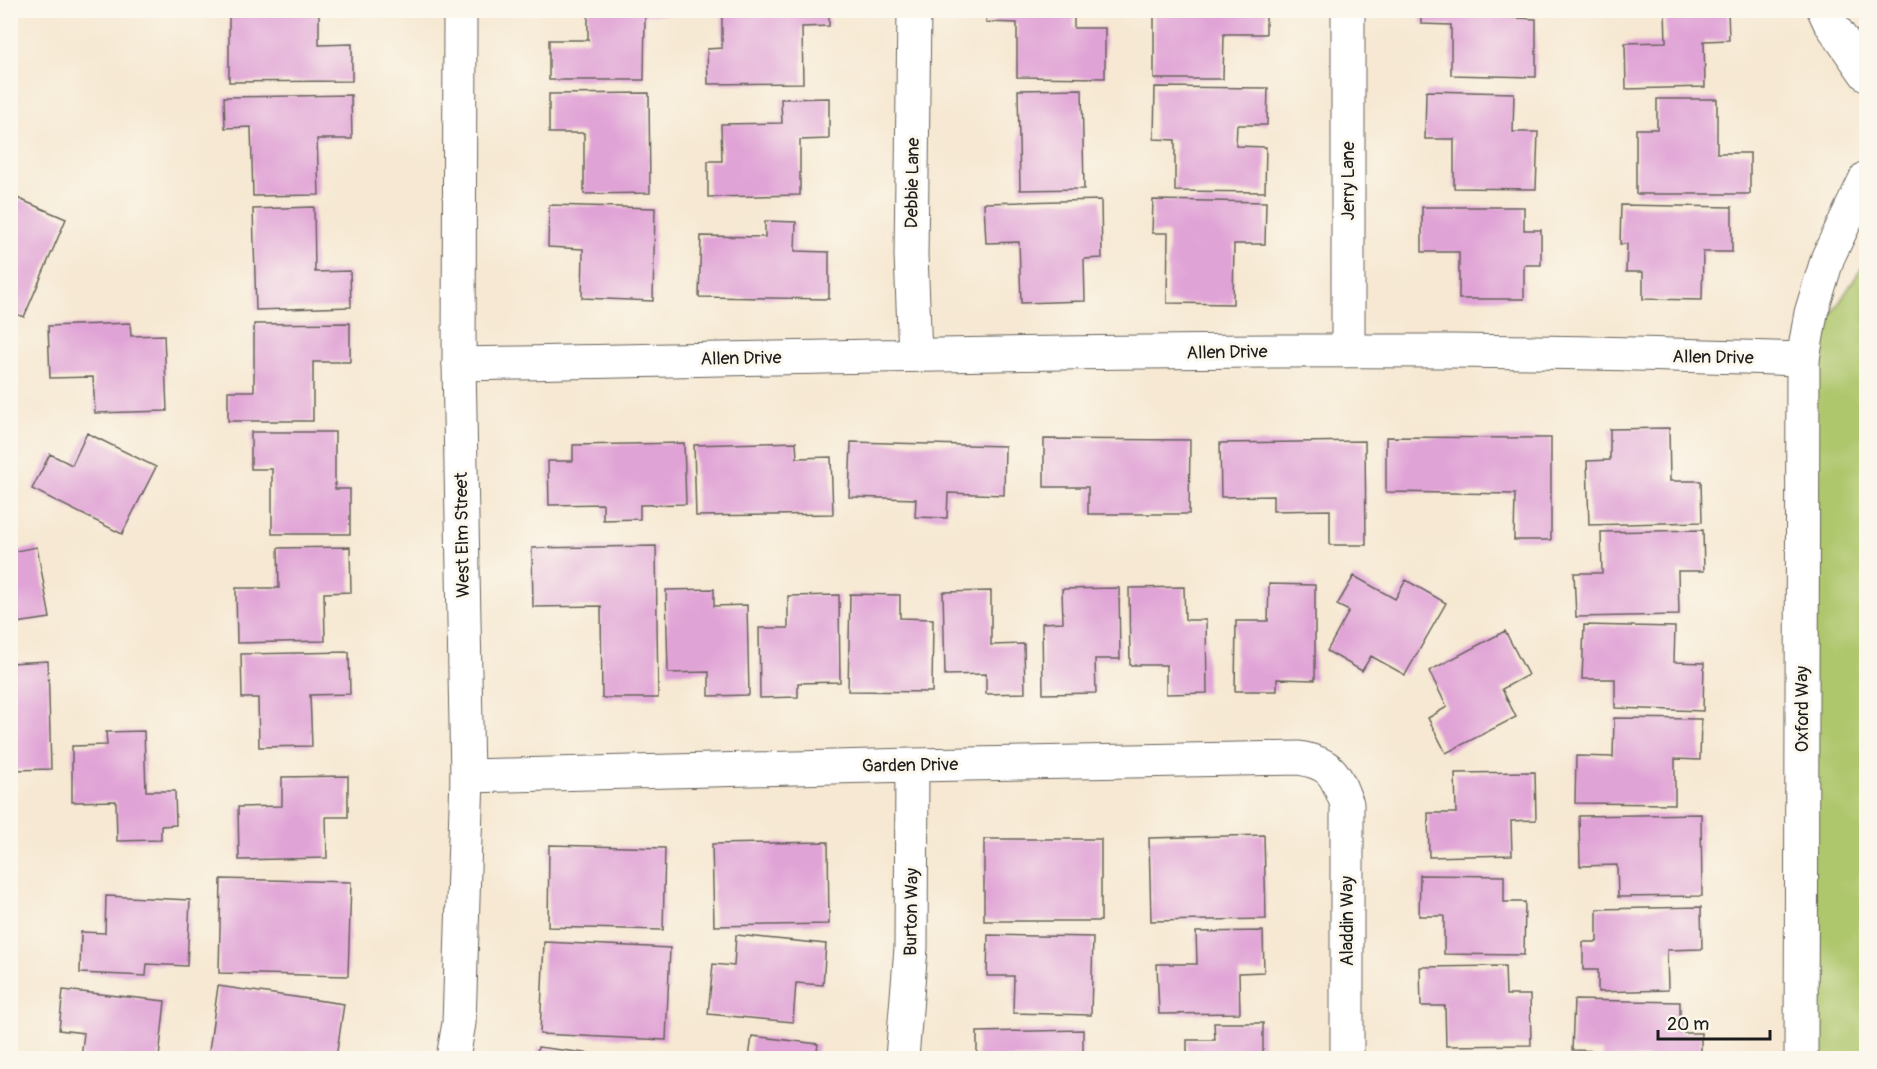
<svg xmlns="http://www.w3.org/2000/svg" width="1877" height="1069" font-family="Pangolin,sans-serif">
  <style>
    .green { fill: #aec66c; stroke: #657144; stroke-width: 1.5 }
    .building { fill: #e0a3d6 }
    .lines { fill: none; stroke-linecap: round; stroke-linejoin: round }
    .minor-casing { stroke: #68635c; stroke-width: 35 }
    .tertiary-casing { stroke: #68635c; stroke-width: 35 }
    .minor { stroke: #fff; stroke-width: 33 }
    .tertiary { stroke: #fff; stroke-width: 33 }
    .labels { text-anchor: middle; stroke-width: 6; stroke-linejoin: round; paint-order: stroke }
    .street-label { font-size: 18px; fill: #1c1c1c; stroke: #fbf7ec }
  </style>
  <rect width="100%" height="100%" fill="#fbf7ec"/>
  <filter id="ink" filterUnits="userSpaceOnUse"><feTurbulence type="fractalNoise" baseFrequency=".0167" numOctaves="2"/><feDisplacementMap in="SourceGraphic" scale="12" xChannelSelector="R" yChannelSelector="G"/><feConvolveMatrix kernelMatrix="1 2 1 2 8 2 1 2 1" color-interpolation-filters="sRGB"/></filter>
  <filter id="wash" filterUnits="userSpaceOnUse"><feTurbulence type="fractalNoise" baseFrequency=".008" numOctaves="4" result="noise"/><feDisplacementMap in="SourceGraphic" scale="24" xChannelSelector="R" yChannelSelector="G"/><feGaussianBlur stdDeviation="1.35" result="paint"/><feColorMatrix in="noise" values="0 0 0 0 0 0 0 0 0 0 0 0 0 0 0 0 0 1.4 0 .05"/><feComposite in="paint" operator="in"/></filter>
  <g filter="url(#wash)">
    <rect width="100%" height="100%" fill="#f6e8d2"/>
    <path class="green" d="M1866 261V1058H1801L1803 359Z"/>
    <g id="blocks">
      <path class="building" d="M229 10H319V45L352 44V81L229 82Z
        M588 10H672V15H645L644 80H549V40H588Z
        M829 10V26L802 27 803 83 708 84 707 49 722 48V12Z
        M986 10H1074V28H1105V78L1017 77V23L986 22Z
        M1154 10H1266V34H1224L1223 79H1154Z
        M1421 10H1513V18L1536 19V77L1451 75V25L1421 24Z
        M1665 10H1728L1729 40 1704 41 1705 87 1626 89 1625 43 1666 42Z
        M1155 87 1268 88 1267 125H1237L1236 146 1266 147 1265 192 1175 191V140L1154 139Z
        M1082 89 1084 189 1020 190 1018 90Z
        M1426 91 1514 93 1513 132H1538L1536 189 1454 188V139H1425Z
        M649 93 650 193 584 194V133H549V94Z
        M351 95 352 139H317L319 195 253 196 251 127 225 128 224 97Z
        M829 98V139L800 140V195L708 197V161H722L721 124 782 123 781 99Z
        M1657 99H1717V153H1750V194H1636V129H1657Z
        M10 195 66 219 24 317 10 312Z
        M1101 200 1102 258 1084 259 1085 301 1021 303 1019 242 986 243 984 203Z
        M1153 200 1266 202 1265 244H1234L1233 304 1167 303 1168 233H1152Z
        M549 205 655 208 653 301 582 298 583 249 548 247Z
        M1621 205 1732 207V252H1703L1702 300 1643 299V272H1626L1627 244H1620Z
        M314 207 315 272 350 271 351 307 256 310 253 209Z
        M1422 207H1524V230H1541V265H1524V299H1459V252H1422Z
        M765 221 796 222 795 251 829 252V299L699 297 701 236 765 237Z
        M130 323 131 336 164 335 167 411 95 413 93 377 50 378 48 326Z
        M350 323V362H313V421H228V391H254V324Z
        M1669 428 1670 481H1701L1702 522 1589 525 1587 461 1610 460V429Z
        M251 432H335V489H350V534H272V469H251Z
        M87 433 156 467 122 534 32 489 50 454 72 465Z
        M1386 437 1551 438V540H1514L1515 494 1386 492Z
        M1044 439 1190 440 1189 514H1088V487H1044Z
        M1365 441 1366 545H1330V510L1273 511V496L1221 497 1220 443Z
        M796 442 797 458 831 457 833 514 696 516 694 445Z
        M851 442 1005 446 1004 495 948 493 947 518 915 517 916 499 849 497Z
        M684 443 686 504 640 505V519L603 520V504L549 505 548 461H573V445Z
        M1703 530 1704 571H1678L1679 615 1576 617 1574 573H1602L1601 532Z
        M656 546 658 698H602L601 606 533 607 532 548Z
        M37 547 50 618 10 624V552Z
        M350 547 351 592 324 593 325 641 237 643 236 588H279L278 548Z
        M1354 576 1395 599 1406 580 1446 603 1405 675 1371 656 1362 671 1327 651 1349 611 1337 605Z
        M1269 584 1315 585V680L1277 679V691H1235L1236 621H1268Z
        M1184 587 1185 620H1206L1207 693 1166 694V665H1130L1129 588Z
        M1119 588 1120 659H1095L1096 693 1043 694 1042 623 1063 622 1062 589Z
        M714 589V606L747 605 749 695 709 696V672L668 673 666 590Z
        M991 591V645L1024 644 1025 693 986 694V674L945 675 943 592Z
        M850 594 900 595V618L933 619 932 692 848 691Z
        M839 595 840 682 798 683V697L760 698 759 628H788V596Z
        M1584 625 1675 627 1674 662 1704 663 1703 711 1615 708V679H1582Z
        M1505 631 1528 675 1502 689 1516 717 1446 753 1428 718 1447 707 1429 671Z
        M349 652 350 694 310 695 312 746 259 747 258 698H242L241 654Z
        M48 661 51 769 14 770 12 747H10V663Z
        M1614 718 1701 719 1700 760 1675 759V804L1575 803 1576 756 1613 757Z
        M144 731 146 791H175L176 825 161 826V840L117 841 116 801 72 802V746L107 745 106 732Z
        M1535 772 1536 820 1511 821 1512 855 1429 857 1428 813H1456L1455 773Z
        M348 776V817H326L327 858 239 860 238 807 282 806V777Z
        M1701 814 1702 896 1618 897 1617 865 1580 866 1579 816Z
        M1264 835 1266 919 1151 921 1149 838Z
        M984 839H1101V921H984Z
        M828 842 829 924 714 926 712 844Z
        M549 845 665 848 663 930 548 927Z
        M1420 875 1504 876V902H1525L1524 955 1444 954V916H1419Z
        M221 879 351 882 348 976 219 973Z
        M106 896 190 900 187 966 147 964 146 976 80 973 81 932 105 933Z
        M1701 907 1702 949 1667 950 1668 990 1598 992V970H1583V942H1597V909Z
        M1263 931 1264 972 1239 973 1240 1013 1159 1014 1157 964H1197L1196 932Z
        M736 935 826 944 823 985 796 983 793 1022 708 1014 713 964 734 966Z
        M988 935 1093 937 1091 1015 1013 1013 1014 976H987Z
        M544 942 670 948 666 1040 540 1034Z
        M1505 966 1506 995H1530L1531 1045 1446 1046 1445 1006H1421L1420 967Z
        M218 986 344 1004 336 1058H208Z
        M63 990 165 1001 159 1058H81L84 1033 59 1030Z
        M1574 1000 1680 1002V1033H1701V1058H1602V1051L1572 1050Z
        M1214 1023H1263V1058H1164V1056H1187V1040H1215Z
        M1083 1030V1058H977V1032Z
        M752 1036 818 1044 816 1058H749Z
        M538 1047 616 1057V1058H536Z"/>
    </g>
  </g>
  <g filter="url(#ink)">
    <use href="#blocks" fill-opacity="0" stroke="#68635c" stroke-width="1.5"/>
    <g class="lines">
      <defs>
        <path id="minor" d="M914 10 911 255 915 355
          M1824 10 1829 21 1866 74
          M1348 351V10
          M459 364C789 358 1121 349 1452 351 1569 352 1686 355 1803 359
          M467 776 912 765 1299 758C1333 764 1335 774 1347 804V1058
          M902 1058 911 948 912 765"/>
        <path id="tertiary" d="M453 1058 459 1023 467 776 459 364 460 10
          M1801 1058 1803 359 1811 313 1828 257 1866 178"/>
      </defs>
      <use href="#minor" class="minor-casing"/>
      <use href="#tertiary" class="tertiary-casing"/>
      <use href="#minor" class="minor"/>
      <use href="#tertiary" class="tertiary"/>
    </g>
  </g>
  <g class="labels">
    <g class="street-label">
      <text transform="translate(1348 181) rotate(-90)" y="6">Jerry Lane</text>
      <text transform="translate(912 183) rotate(-89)" y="6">Debbie Lane</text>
      <text transform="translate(1227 352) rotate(-1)" y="6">Allen Drive</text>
      <text transform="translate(1713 357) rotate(1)" y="6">Allen Drive</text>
      <text transform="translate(741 358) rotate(-1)" y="6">Allen Drive</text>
      <text transform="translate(462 535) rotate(-91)" y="6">West Elm Street</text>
      <text transform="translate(1802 709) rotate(-90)" y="6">Oxford Way</text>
      <text transform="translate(910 765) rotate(-1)" y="6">Garden Drive</text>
      <text transform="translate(911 912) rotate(-89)" y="6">Burton Way</text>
      <text transform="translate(1347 921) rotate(-90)" y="6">Aladdin Way</text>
    </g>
  </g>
  <rect width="1877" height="1069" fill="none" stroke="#fbf7ec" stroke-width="36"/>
  <path d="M1658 1030v9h112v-9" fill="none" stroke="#1c1c1c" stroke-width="3"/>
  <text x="1667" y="1030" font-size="18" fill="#1c1c1c" stroke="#fbf7ec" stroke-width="4.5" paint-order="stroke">20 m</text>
</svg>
